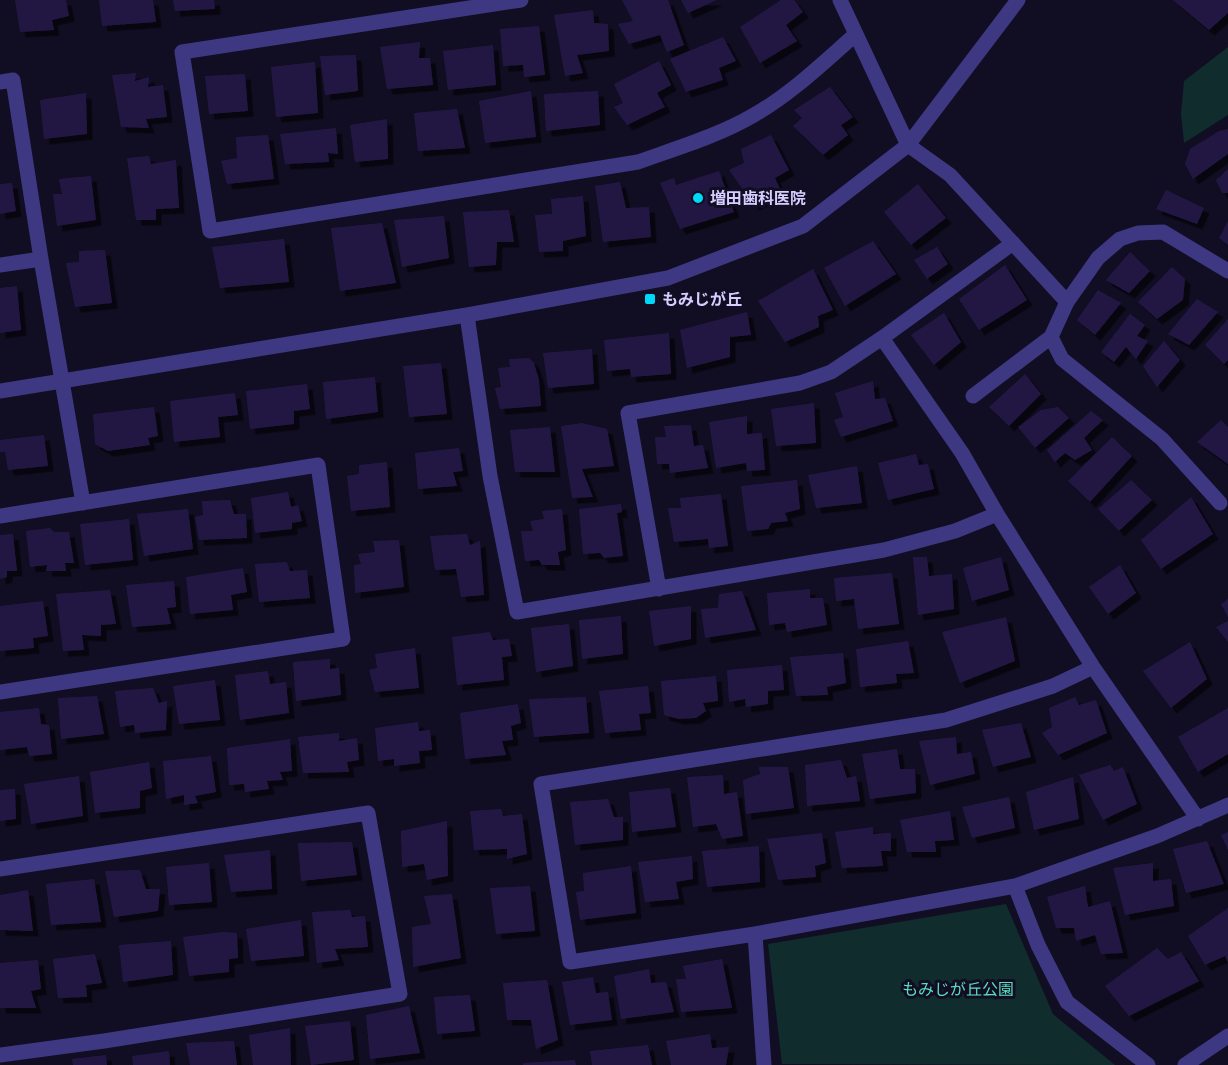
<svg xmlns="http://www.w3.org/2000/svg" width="1228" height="1065" font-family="'Fira Sans','Noto Sans JP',sans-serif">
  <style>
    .green { fill: #102c2c }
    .building { fill: #231943; filter: url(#shadow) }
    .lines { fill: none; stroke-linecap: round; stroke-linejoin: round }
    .minor { stroke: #3d3881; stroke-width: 15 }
    .poi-dot { fill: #00d8f9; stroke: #110d22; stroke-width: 2 }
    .labels { text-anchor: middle; stroke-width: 6; stroke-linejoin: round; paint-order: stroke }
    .poi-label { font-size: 16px; font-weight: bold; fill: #d5ceff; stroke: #110d22; text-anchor: start }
    .park-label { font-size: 16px; fill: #5adfc2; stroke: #110d22 }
  </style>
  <defs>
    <filter id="shadow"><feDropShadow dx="5.5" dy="5.5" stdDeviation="0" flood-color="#0009"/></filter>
  </defs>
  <rect width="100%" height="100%" fill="#110d22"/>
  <path class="green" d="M1228 47V115L1184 143 1181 114 1184 81Z
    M1006 904 1053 1014 1115 1065 782 1064 768 944Z"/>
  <path class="building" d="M15 0H66L69 16 52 20 54 30 20 32Z
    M99 0H153L156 22 102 26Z
    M173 0H214L215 9 175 11Z
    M622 0H668L684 45 667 52 660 35 629 44 618 24 633 21Z
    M681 0H717L688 13Z
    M781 0H794L803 12 786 25 797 41 760 63 740 27Z
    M1173 0H1228V13L1209 30Z
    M593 10 594 23 608 24 609 51 577 55 583 73 565 76 554 15Z
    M539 26 545 75 524 77 523 65 503 66 500 29Z
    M723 37 736 61 719 68 723 80 686 92 670 59Z
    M420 42 419 58H430L433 85 387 89 380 47Z
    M493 45 496 85 448 90 443 51Z
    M356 55 358 91 325 95 320 56Z
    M659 61 671 85 657 93 665 107 627 125 614 107 623 103 614 84Z
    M315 62 318 113 276 117 271 67Z
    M136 73 135 81 149 77 148 87 163 85 167 117 146 119 149 128 121 127 112 75Z
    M245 74 248 111 209 114 205 76Z
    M830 87 853 117 841 125 848 135 823 155 793 126 802 118 794 110Z
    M531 91 536 137 485 143 479 101Z
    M598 91 600 125 546 131 544 94Z
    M86 93 87 134 44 139 40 100Z
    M457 109 465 148 418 151 414 113Z
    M387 119 388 159 355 162 350 125Z
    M336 128 338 154 328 153 329 162 285 164 280 134Z
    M1228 129V154L1193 179 1185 164 1190 149 1219 131Z
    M268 135 274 179 227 184 221 161 237 158 236 137Z
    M771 135 789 170 775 178 781 191 754 205 729 170 744 163 741 149Z
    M149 156 151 164 176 160 179 208 156 209V220H136L127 158Z
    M1228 169V193H1222L1216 180Z
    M719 171 734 212 680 229 660 183 674 178 676 185Z
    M91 176 96 220 57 226 53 194H62L59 179Z
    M620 182 626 208 649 207 651 237 603 242 595 186Z
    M12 183 16 211 0 214V184Z
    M918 184 946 218 911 245 884 212Z
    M1166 190 1204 208 1197 224 1156 209Z
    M583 196 586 236 563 241V251L539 252 535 215 552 214 551 199Z
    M509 210 514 242H497L496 265 469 267 463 212Z
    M444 216 449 258 402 267 394 220Z
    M1228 221V245L1219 238Z
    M382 223 396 283 340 291 331 228Z
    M284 239 289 282 220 288 212 247Z
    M873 241 896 274 845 306 824 268Z
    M937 247 948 264 927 279 914 260Z
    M105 250 112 303 75 307 66 263 79 262V251Z
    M1130 252 1150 271 1129 293 1106 280Z
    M1005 265 1027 300 979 330 959 299Z
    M1172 267 1185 279 1183 300 1157 319 1138 302Z
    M813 269 833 310 818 316 819 327 785 342 758 301Z
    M17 286 21 330 0 333V288Z
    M1098 290 1121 303 1095 335 1077 320Z
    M1197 299 1218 312 1189 345 1168 334Z
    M747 312 751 335 730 337V357L687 368 680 330Z
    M944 313 961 342 934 365 911 335Z
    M1130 314 1145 325 1137 336 1148 341 1136 359 1126 347 1114 362 1101 352Z
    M1228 319V360L1224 364 1205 345Z
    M669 333 671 374 631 377 630 369 607 371 604 340Z
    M1164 341 1180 360 1157 387 1143 366Z
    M592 349 594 384 548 388 543 353Z
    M529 358 534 363 539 380 541 406 500 409 495 388 501 387 498 368 510 367 509 359Z
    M441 363 447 414 409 417 403 366Z
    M1025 374 1041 394 1009 426 989 407Z
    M375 377 378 412 326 419 323 382Z
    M873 381 875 399 885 398 893 421 841 437 834 420 843 417 835 393Z
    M307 384 310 409 294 411V424L250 429 246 391Z
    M235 393 238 415 218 417 220 437 174 442 170 401Z
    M814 403 816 443 776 446 771 409Z
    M154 407 158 436 148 438 150 445 108 451 95 444 93 414Z
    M1058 407 1069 418 1035 448 1018 427 1041 410Z
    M1091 411 1103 420 1084 438 1092 450 1075 460 1065 453 1055 462 1047 450Z
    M747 416V434L762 433 765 470 747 471 746 463 716 468 709 422Z
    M1221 420 1228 427V464L1197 442Z
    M582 423 607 429 614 466 582 469 593 497 572 498 561 426Z
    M691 425 694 446 703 445 708 468 670 473 669 464H657L655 437H666L664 426Z
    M550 427 555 472H515L510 430Z
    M44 435 48 466 8 470 5 452H0V440Z
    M1112 437 1132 456 1090 502 1068 481Z
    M459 448 463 471 453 472 457 486 418 489 415 453Z
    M916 454 919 465 928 464 934 489 888 500 878 463Z
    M387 462 390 507 351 511 347 476 359 474V465Z
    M857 466 862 503 816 508 808 475Z
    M797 480 800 509 785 513 788 521 771 523 768 529 747 531 741 486Z
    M1131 480 1152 500 1119 531 1098 509Z
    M288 492 291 507 298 505 302 521 292 523V529L255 533 251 498Z
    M721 494 728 546 709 548 708 539 674 542 668 508H681L680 498Z
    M1191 497 1213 534 1161 569 1141 540Z
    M230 500 234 514H246L247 538 199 540 195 517 203 515 202 501Z
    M621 504 622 512 617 513 623 556 604 558 600 553 583 554 579 509Z
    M188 509 193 549 144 556 137 514Z
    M562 509 566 550 558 552 560 565H542L539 560 525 561 521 531H533L530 521 544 519 542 511Z
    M129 519 133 560 85 565 80 524Z
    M50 528 54 532H69L74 563H65L66 571H46L47 565 30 567 26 531Z
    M13 534 17 571H7V577L0 579V535Z
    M467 534 470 545 480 541 484 595 461 597 456 569 435 570 430 536Z
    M399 540 404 587 355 593 354 565 361 564 358 554 375 552 373 541Z
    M913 557H927L929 576 952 574 954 609 918 615Z
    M1001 557 1009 590 972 601 963 568Z
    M287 562 290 571 307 570 310 598 259 602 255 564Z
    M1120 565 1136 593 1108 614 1089 587Z
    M243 568 247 592 231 595 233 610 190 614 186 577Z
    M892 573 899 624 858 629 854 599 836 601 834 578Z
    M174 581 176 607 167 608 171 624 132 627 126 585Z
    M810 589V598H823L827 625 787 632 785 623 769 625 767 593Z
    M110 590 116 624 101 625V636L82 635 84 650 63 651 56 594Z
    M742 591 756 630 705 638 701 609 718 608 719 594Z
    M1228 599V617L1221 604Z
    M43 601 48 636 33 638 34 648 0 651V606Z
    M691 606V639L654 646 649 611Z
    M621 616 623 654 582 659 579 620Z
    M1006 617 1015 661 960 683 942 632Z
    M1228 621V642L1216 627Z
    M569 624 573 666 536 672 531 628Z
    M490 632 493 640 509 639 512 656 502 657 504 680 457 685 452 637Z
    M908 641 914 673 896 674 897 683 860 687 856 649Z
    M1190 642 1207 679 1171 708 1143 671Z
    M415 648 419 688 375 692 369 670 377 668 375 654Z
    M843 653 846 683 827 687 828 695 796 696 790 657Z
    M330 659V669L339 668 341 695 296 701 293 662Z
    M782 665 784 690 768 691V704L746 707 745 699 729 702 727 670Z
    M268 671 270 684 286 682 289 713 240 720 235 675Z
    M716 676 718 701 703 703 706 711 696 718 679 719 664 715 661 681Z
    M215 680 220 720 179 724 173 686Z
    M648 686 651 713 639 714 641 730 605 733 599 691Z
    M153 688 159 703 167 701 166 730 135 733 134 725 120 727 115 691Z
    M97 696 104 734 61 739 58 698Z
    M586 697 589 733 534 737 529 699Z
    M1075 697 1079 705 1096 700 1107 733 1058 755 1042 733 1052 727 1049 708Z
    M518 704 521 723 511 726 513 740 502 741 506 755 465 759 460 713Z
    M39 708 41 724 49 725 52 754 29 756 27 747 0 750V712Z
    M1228 708V754L1198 772 1178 737Z
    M418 722 419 731 430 730 432 750 419 751 420 763 394 766V759L378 761 375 728Z
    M1021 723 1031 757 993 767 982 730Z
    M339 733V741L357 738 359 760 347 762 349 772 303 773 298 737Z
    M956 737 957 754 971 752 975 774 930 785 919 741Z
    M290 739 292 771 280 772 283 780 267 781 269 789 245 792 244 784 229 785 227 748Z
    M897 749 900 769H915L916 793 870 799 862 754Z
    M211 756 216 792 195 796 198 803 184 805V795L166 799 163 761Z
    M841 760 847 778 856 776 860 801 807 806 805 765Z
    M149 762 152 788 140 791V808L95 813 90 772Z
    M1110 765 1114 771 1123 767 1137 804 1103 820 1079 775Z
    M759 767H788L794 808 746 814 743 780 760 774Z
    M723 775 724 794 737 792 743 836 722 839 716 824 693 827 687 777Z
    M79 776 83 816 31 824 24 784Z
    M1073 777 1079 819 1034 830 1026 792Z
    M670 788 676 827 632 832 629 792Z
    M15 789 16 819 0 821V790Z
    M1009 797 1015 828 972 838 962 807Z
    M608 799 614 817H623V840L575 845 570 802Z
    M501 809 503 816 522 814 527 854 507 859V849L474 850 470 811Z
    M950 811 954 840 935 841 936 852H907L900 820Z
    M447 821 448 876 427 880 424 864 402 867 401 831Z
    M873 827V834L891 833V851H881L883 866 842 868 835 832Z
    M1228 832V850L1221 835Z
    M822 833 826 863 815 866 816 877 778 880 767 839Z
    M1207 841 1224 884 1186 893 1173 849Z
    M352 842 357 875 301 881 298 843Z
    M759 846 760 882 707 887 702 851Z
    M270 850 272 889 231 892 224 855Z
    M692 856 693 879 676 882 679 899 645 902 638 862Z
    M209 863 212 902 169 905 166 867Z
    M1153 863V881L1171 879 1174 906 1125 915 1113 868Z
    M631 866 636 913 580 920 576 892 584 891 583 873Z
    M140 870 146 889H160L158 911 114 917 105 871Z
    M94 879 101 922 51 925 46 884Z
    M530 886 535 931 496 934 490 888Z
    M1085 886 1088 907 1110 901 1123 953 1101 954 1095 935 1076 941 1074 928H1056L1047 897Z
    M28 890 33 931 0 930V895Z
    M452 894 461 958 413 967 412 927 431 924 424 896Z
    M1228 908V962L1225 956 1205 965 1188 936Z
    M350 910 352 917 365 916 368 947 335 949 339 960 317 963 312 912Z
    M301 920 304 956 251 961 246 929Z
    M223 932 237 933 238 958 229 959V972L189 976 183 937Z
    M171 941 173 975 123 982 119 945Z
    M1157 948 1168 959 1181 952 1199 981 1129 1016 1105 986Z
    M95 954 102 983 86 985 87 997 58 998 53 959Z
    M722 959 732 1008 681 1012 676 979H686L683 966Z
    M38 960 41 989 31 991 36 1008H0V963Z
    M649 969 651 983 666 982 674 1012 621 1019 614 976Z
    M593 977 596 993 608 992 612 1020 570 1025 562 982Z
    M547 980 558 1040 536 1049 531 1020H507L503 983Z
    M470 995 475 1031 437 1034 434 997Z
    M409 1006 420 1053 370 1059 366 1015Z
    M350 1021 354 1060 311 1065 305 1026Z
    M290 1028 291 1065H253L249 1035Z
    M710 1034 712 1048 729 1047 726 1065H671L666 1041Z
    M234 1041 237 1065H190L186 1043Z
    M648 1045 652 1065H592L590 1051Z
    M169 1051 170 1065H133L132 1056Z
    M106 1055 107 1065H73L72 1059Z
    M575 1060 576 1065H523V1063Z"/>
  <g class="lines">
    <path class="minor" d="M521 0 182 52 210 231 638 162C677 148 718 136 754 115 791 94 824 62 856 34
      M840 0 908 145 950 175 1067 302 1098 258 1120 239 1138 233 1163 232 1228 271
      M0 82 13 80 41 259 83 503
      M0 265 41 259
      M1067 302 1051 337 1062 359 1162 439 1220 503
      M467 315 490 476 517 612 884 550 955 531 997 514
      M882 338 1013 243
      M0 391 467 315 668 278 803 226 908 145 1018 0
      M973 396 1051 337
      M0 516 318 465 343 639 0 692
      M659 589 628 413 800 383 831 372 882 338 962 453 997 514 1093 667 1198 819
      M1093 667 1053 686 946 720 541 784 570 962 755 934 1015 886 1157 836 1228 805
      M0 869 368 813 400 994 104 1041 0 1055
      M1015 886 1038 945 1067 1002 1148 1065
      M755 934 764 1065
      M1185 1065 1228 1036"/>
  </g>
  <g class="poi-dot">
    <circle cx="698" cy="198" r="6"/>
    <rect x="644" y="293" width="12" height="12" rx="3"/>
  </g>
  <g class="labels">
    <g class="poi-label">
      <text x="710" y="204">増田歯科医院</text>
      <text x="662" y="305">もみじが丘</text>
    </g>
    <g class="park-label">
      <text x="958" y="995">もみじが丘公園</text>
    </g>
  </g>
</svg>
